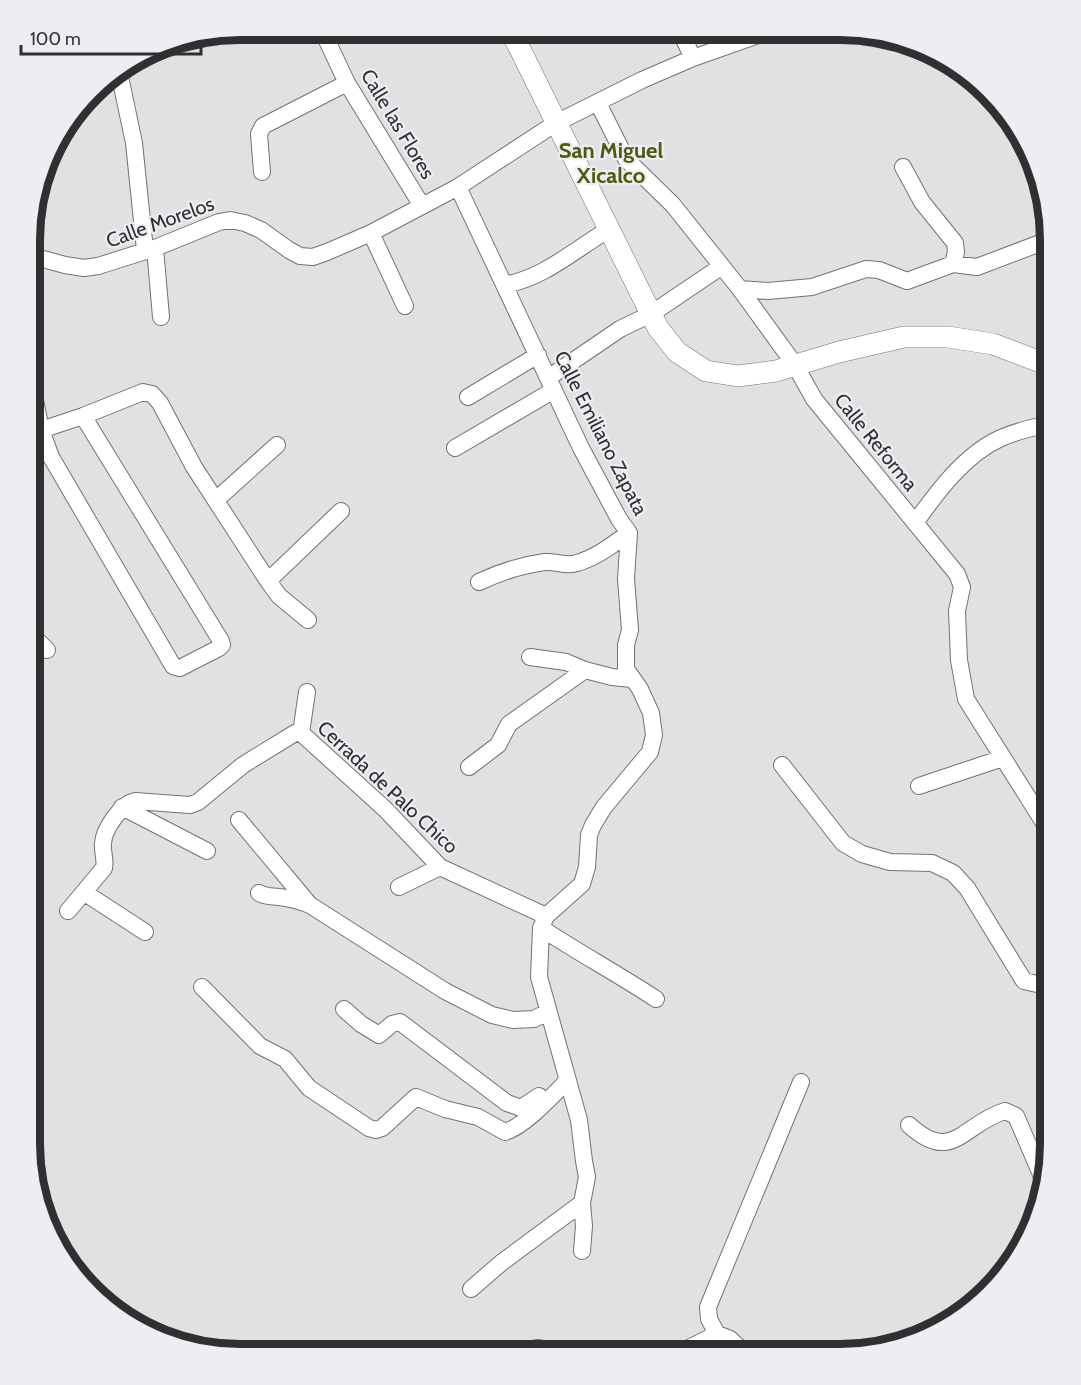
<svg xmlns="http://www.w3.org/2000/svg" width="1081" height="1385" font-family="Cabin,sans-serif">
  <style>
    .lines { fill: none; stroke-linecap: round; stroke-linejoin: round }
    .minor-casing { stroke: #737174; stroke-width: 18 }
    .major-casing { stroke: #737174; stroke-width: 22 }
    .minor { stroke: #fff; stroke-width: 16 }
    .major { stroke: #fff; stroke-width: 21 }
    .labels { text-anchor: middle; stroke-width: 4.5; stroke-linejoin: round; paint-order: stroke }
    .street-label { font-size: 20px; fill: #302f31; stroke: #efedf1 }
    .quarter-label { font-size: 22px; font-weight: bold; fill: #4c5c0e; stroke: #efedf1 }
    .rim { fill: none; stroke: #302f31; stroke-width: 8 }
  </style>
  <rect width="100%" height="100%" fill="#e2e0e3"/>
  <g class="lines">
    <defs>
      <path id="minor" d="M322 30 347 83 422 206
        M680 31 693 58
        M243 35 253 30
        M119 72 134 143 145 250
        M598 103 626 159 673 205 740 289 795 365 814 399 957 574 962 587 957 611 959 660 966 699 1051 834
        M903 167 922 202 955 243 956 252 953 264
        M262 172 259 134 263 126 347 83
        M458 187 581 448 619 519 629 533 626 579 630 630 626 645V669L640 689 651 713 654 735 650 752 604 807 593 825 589 835 587 867 582 884 546 916 541 928 539 977 579 1120 584 1161 587 1177 582 1203 501 1263 471 1289
        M371 233 405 306
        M155 248 161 317
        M32 256 65 265 84 268 98 266 155 248 219 222 230 220 245 223 261 230 289 250 300 256 313 257 327 252 371 233 458 187 556 123 642 80 693 58 767 32
        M504 285C544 278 574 250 608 230
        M740 289 768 291 812 287 866 269 879 270 907 281 953 264 977 267 1051 239
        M548 378 620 329 651 314 722 266
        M32 385 41 430 51 457 173 666 180 668 219 648 222 645 221 641 83 416
        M468 397 538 355
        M41 430 83 416 143 392 152 394 160 403 194 467 268 581 279 596 308 620
        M455 448 554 390
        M216 500 277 445
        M915 523C937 492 965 454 1001 438 1017 431 1034 427 1051 424
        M268 581 341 511
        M479 582C500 572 522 565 545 562 556 561 566 567 577 563 597 557 612 545 629 533
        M31 634 47 650
        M530 657 566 662 585 670 612 677 632 679
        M301 733 307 692
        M782 765 843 843 862 854 890 862 932 863 953 873 967 888 1024 981 1037 984 1051 978
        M469 767 498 745 509 724 585 670
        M919 786 1003 758
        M122 807 207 851
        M239 820 309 904
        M399 887 440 867
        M85 893 145 932
        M259 893C266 897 271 896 279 897 290 898 300 901 310 905L445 991 492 1015 513 1020 534 1019 548 1012
        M68 911 104 868C106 859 102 852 103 843 104 829 121 804 135 801L190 805 198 802 243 765 295 733H301L385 809 440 867 546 916
        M541 928C579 953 618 974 656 999
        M202 987 260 1046 285 1059 309 1088 369 1128 376 1130 382 1128 416 1097 445 1109 478 1117 505 1132C525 1126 553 1095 568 1080
        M344 1009 361 1024 379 1035 392 1024 400 1022 507 1103 521 1108 539 1096
        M909 1125C953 1165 962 1124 1005 1111L1016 1116 1043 1179
        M582 1251 584 1226 582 1203
        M522 1355 523 1351 537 1348 580 1355
        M675 1355 717 1334
        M747 1355 730 1339 717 1334 709 1319 708 1307 801 1082"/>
      <path id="major" d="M511 31 658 328 677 352 706 371 738 376 776 371 839 352 904 337H948L993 344 1051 366"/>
    </defs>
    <use href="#minor" class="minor-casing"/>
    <use href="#major" class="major-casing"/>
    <use href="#minor" class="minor"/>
    <use href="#major" class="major"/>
  </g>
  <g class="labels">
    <g class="street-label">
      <text transform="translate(398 124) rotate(59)" y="7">Calle las Flores</text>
      <text transform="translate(160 222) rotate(-20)" y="7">Calle Morelos</text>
      <text transform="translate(601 433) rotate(63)" y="7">Calle Emiliano Zapata</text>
      <text transform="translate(876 442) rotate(51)" y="7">Calle Reforma</text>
      <text transform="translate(388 787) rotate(43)" y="7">Cerrada de Palo Chico</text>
    </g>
    <g class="quarter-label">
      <text x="611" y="158">San Miguel<tspan x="611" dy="25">Xicalco</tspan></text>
    </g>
  </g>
  <path d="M0 0H1081V1385H0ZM240 40H840A200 200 0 0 1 1040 240V1144A200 200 0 0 1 840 1344H240A200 200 0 0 1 40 1144V240A200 200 0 0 1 240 40Z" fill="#efedf1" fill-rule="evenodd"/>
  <path class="rim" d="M240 40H840A200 200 0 0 1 1040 240V1144A200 200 0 0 1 840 1344H240A200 200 0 0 1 40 1144V240A200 200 0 0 1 240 40Z"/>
  <path d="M21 45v9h180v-9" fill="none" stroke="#302f31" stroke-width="3"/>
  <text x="30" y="45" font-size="18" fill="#302f31" stroke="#efedf1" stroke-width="4.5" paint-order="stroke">100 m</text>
</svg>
